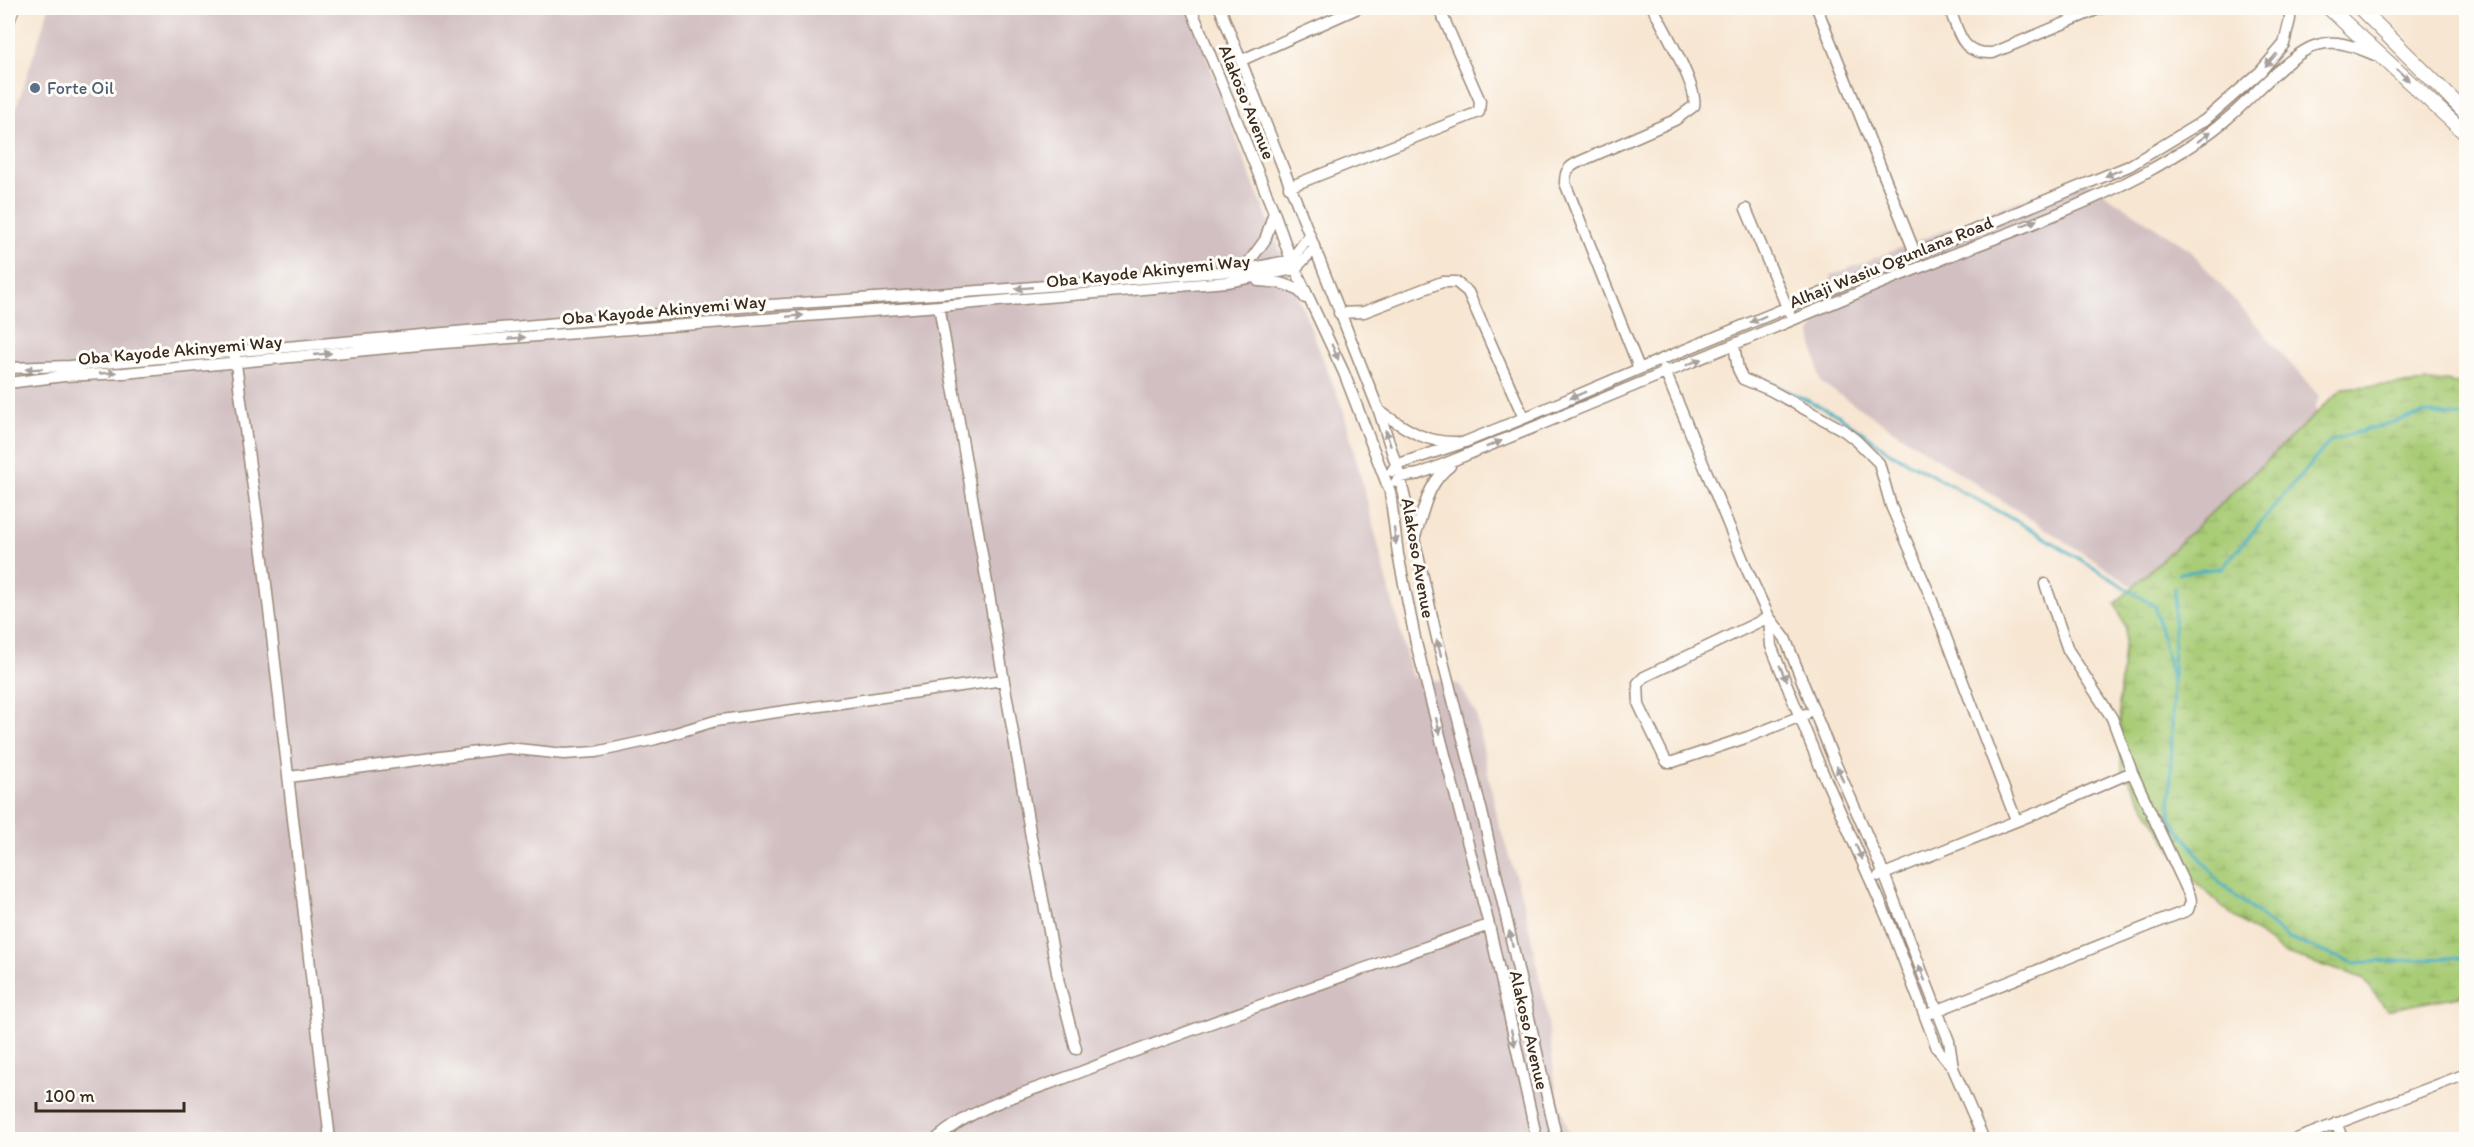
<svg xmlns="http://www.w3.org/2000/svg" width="2474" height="1147" font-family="Itim,sans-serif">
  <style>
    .industrial { fill: #d2bfc1 }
    .wetland { fill: url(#wetland-marsh); stroke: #727b4a; stroke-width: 1.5 }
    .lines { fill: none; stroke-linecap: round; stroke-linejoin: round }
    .stream { stroke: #43adc2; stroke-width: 3 }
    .minor-casing { stroke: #998878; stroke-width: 13 }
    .major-casing { stroke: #998878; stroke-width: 16 }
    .minor { stroke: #fff; stroke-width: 10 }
    .major { stroke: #fff; stroke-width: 14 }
    .oneway { fill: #a79f9a }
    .service-dot { fill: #5c6f8a; stroke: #fdfcf7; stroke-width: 2 }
    .labels { text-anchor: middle; stroke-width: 6; stroke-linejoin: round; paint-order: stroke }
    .service-label { font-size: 18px; fill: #4e5e75; stroke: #fdfcf7; text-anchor: start }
    .street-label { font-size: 18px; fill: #3b2a1e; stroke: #fdfcf7 }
  </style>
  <defs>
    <pattern id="wetland-marsh" width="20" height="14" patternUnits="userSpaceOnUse" patternTransform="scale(1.5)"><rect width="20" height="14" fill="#a9cc76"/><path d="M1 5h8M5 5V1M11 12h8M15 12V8" fill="none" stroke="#92af66"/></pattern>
  </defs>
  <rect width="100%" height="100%" fill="#fdfcf7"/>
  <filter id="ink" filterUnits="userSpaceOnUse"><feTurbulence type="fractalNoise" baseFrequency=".0167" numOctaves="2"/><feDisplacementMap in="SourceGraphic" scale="12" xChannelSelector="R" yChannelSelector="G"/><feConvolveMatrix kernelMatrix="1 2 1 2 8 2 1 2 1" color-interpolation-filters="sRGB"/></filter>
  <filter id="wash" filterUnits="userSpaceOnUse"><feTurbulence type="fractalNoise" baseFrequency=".008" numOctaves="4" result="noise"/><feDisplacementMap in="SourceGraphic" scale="24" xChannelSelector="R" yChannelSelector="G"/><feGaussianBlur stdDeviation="1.35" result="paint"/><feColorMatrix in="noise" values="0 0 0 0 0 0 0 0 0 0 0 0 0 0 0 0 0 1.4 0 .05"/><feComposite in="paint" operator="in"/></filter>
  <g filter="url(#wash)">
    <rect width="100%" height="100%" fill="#f7e6d2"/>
    <path class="industrial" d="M49 8H1189L1245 162 1344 412 1412 677 1459 684 1476 714 1498 821 1523 900 1547 1013 1556 1091 1571 1139H8V133Z
      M2079 177 2189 249 2319 396 2315 409 2327 426 2192 586H2133L1820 382 1811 334 1832 275Z"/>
    <path class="wetland" d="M2446 381 2466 386V989L2459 996 2387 1010 2363 978 2286 954 2232 915 2186 873 2122 769 2119 700 2126 627 2115 604 2343 388Z"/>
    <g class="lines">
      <path class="stream" d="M1760 378 1838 415 1888 451 2036 532 2155 606 2172 679
        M2178 573 2222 568 2331 440 2425 413 2466 417
        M2175 588 2170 818 2219 882 2287 938 2353 963 2466 957"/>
    </g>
  </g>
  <g filter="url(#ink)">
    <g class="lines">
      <defs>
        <path id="minor" d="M1191 8 1274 212 1291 260 1344 373 1390 492 1398 554 1416 643 1489 925 1537 1140
          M1220 8 1379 411 1400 477 1437 638 1482 812 1557 1140
          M1817 8 1915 253
          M1949 8C1960 33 1960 55 1993 53L2101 8
          M1242 60 1358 8
          M1289 187 1479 112 1480 101 1439 8
          M1746 209 1789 312
          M1243 270 1265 240 1274 212
          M1258 281C1274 282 1296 283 1305 298
          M939 306 1031 837 1059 983 1076 1049
          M1339 313 1364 312 1442 282H1456L1468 292 1524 418
          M1734 345 1738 369 1743 379 1770 390 1843 430 1857 441 1879 463 1891 506 1929 593 2016 820
          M235 357 264 567 330 1140
          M8 368 70 366 740 307 1009 289 1243 270 1291 260 1309 236
          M1639 368 1565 183C1565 171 1568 167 1579 162L1675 120 1694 106C1699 89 1662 25 1653 8
          M1664 369 1748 572 1769 617 1785 638 1833 758 1884 874 1949 1041 1953 1068
          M8 383 64 376 124 373 430 344 939 306 1227 282 1295 269 1314 249
          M1379 411C1405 428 1424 443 1456 442
          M1392 471 1396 465 1465 442 1524 418 1660 360 2129 166 2205 120 2260 72 2284 44 2290 19V8
          M1396 482 1400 477 1419 474 1432 469C1587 406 1741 341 1896 277 1979 243 2066 215 2145 173 2174 157 2203 140 2228 118 2253 98 2288 54 2317 45 2339 38 2359 49 2378 56
          M1414 539C1424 512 1426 484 1450 466
          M1769 617 1771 646 1819 764 1889 922 1937 1048 1953 1068 1984 1140
          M1769 617 1644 677 1638 683 1639 705 1664 757 1667 762H1673L1748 737 1806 714
          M289 777 508 748 564 754 596 752 656 739 715 721 1003 680
          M1879 876 2049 808 2132 772 2112 718 2068 650 2045 584
          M1931 1013 2188 910 2191 901 2190 896 2132 772
          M2336 1123 2343 1140
          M935 1140C974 1105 1030 1092 1078 1073 1214 1020 1352 973 1489 925
          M2294 1140 2466 1074"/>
        <path id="major" d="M2329 8 2466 134
          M2360 8 2466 113
          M8 20 12 8"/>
      </defs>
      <use href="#minor" class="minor-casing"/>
      <use href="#major" class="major-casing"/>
      <use href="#minor" class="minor"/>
      <use href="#major" class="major"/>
    </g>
    <defs><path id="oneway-solid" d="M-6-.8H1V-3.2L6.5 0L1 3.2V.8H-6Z" transform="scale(1.5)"/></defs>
    <g class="oneway">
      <use href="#oneway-solid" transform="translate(2271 60) rotate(132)"/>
      <use href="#oneway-solid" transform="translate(2403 75) rotate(43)"/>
      <use href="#oneway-solid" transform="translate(2204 137) rotate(-35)"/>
      <use href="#oneway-solid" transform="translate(2113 173) rotate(157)"/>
      <use href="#oneway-solid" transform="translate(2029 223) rotate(-21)"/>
      <use href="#oneway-solid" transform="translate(1024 288) rotate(175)"/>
      <use href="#oneway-solid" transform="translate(795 316) rotate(-5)"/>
      <use href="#oneway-solid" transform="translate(1758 319) rotate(157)"/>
      <use href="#oneway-solid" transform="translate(517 338) rotate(-4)"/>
      <use href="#oneway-solid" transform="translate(1335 352) rotate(66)"/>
      <use href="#oneway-solid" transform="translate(323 354) rotate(-6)"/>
      <use href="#oneway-solid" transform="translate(1694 362) rotate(-23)"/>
      <use href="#oneway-solid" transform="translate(34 369) rotate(177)"/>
      <use href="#oneway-solid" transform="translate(108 373) rotate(-3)"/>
      <use href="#oneway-solid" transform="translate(1578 395) rotate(157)"/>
      <use href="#oneway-solid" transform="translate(1388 438) rotate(-108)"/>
      <use href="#oneway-solid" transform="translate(1494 444) rotate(-22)"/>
      <use href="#oneway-solid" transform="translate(1395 536) rotate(83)"/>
      <use href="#oneway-solid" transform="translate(1439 648) rotate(-105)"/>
      <use href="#oneway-solid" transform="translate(1783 673) rotate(66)"/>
      <use href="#oneway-solid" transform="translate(1438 726) rotate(76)"/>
      <use href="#oneway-solid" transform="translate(1840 774) rotate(-113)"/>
      <use href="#oneway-solid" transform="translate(1859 852) rotate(66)"/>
      <use href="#oneway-solid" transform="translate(1511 939) rotate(-102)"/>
      <use href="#oneway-solid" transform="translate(1922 973) rotate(-111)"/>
      <use href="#oneway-solid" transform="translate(1513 1038) rotate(77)"/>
    </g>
  </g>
  <circle class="service-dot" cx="35" cy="88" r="6"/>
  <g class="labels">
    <g class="service-label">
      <text x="47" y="94">Forte Oil</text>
    </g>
    <g class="street-label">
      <text transform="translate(1247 102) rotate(68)" y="6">Alakoso Avenue</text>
      <text transform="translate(1891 262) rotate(-22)" y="6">Alhaji Wasiu Ogunlana Road</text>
      <text transform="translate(1148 271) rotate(-6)" y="6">Oba Kayode Akinyemi Way</text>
      <text transform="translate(664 310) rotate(-5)" y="6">Oba Kayode Akinyemi Way</text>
      <text transform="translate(180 350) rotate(-5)" y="6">Oba Kayode Akinyemi Way</text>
      <text transform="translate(1418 558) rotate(80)" y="6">Alakoso Avenue</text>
      <text transform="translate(1529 1030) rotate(77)" y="6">Alakoso Avenue</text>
    </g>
  </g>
  <rect width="2474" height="1147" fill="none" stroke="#fdfcf7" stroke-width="30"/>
  <path d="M36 1102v9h148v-9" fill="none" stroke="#3b2a1e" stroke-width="3"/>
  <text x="45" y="1102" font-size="18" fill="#3b2a1e" stroke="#fdfcf7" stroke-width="4.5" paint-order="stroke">100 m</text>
</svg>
